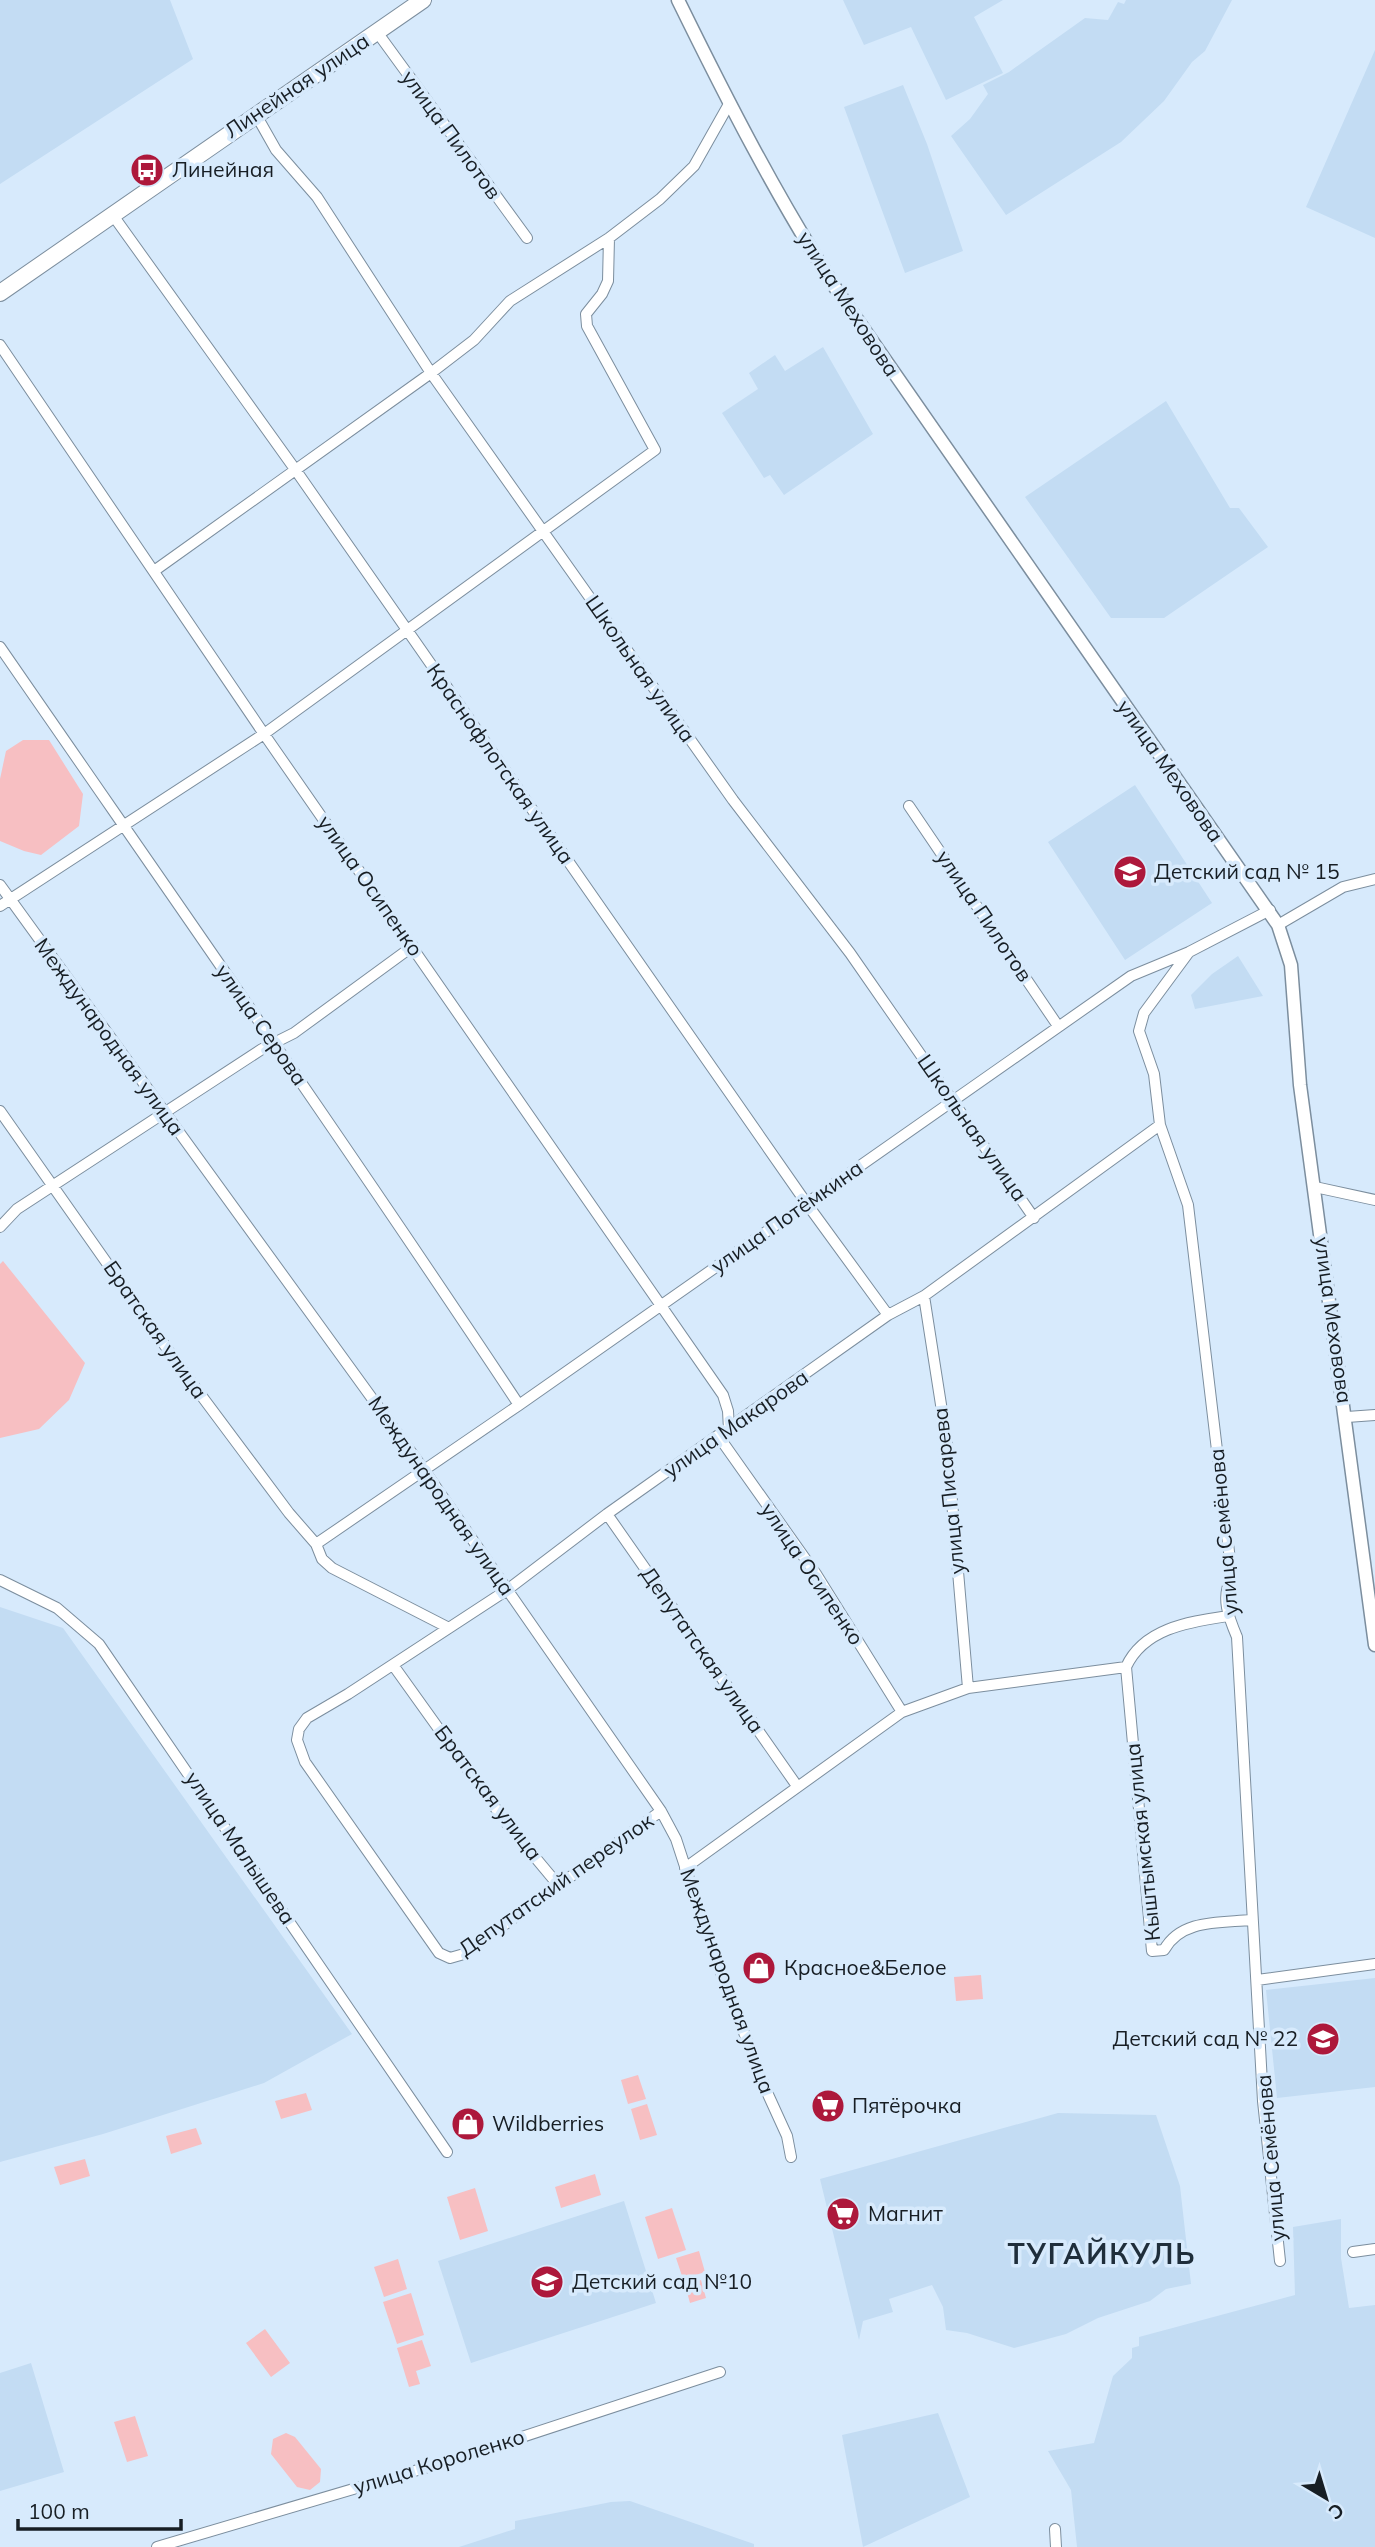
<svg xmlns="http://www.w3.org/2000/svg" width="1375" height="2547" font-family="Mulish,sans-serif">
  <style>
    .built { fill: #c3dcf3 }
    .green { fill: #f7bfc2 }
    .lines { fill: none; stroke-linecap: round; stroke-linejoin: round }
    .minor-casing { stroke: #7c8e9e; stroke-width: 12 }
    .tertiary-casing { stroke: #7c8e9e; stroke-width: 15 }
    .primary-casing { stroke: #7c8e9e; stroke-width: 18 }
    .minor { stroke: #fff; stroke-width: 10 }
    .tertiary { stroke: #fff; stroke-width: 12 }
    .primary { stroke: #fff; stroke-width: 16 }
    .labels { text-anchor: middle; stroke-width: 7; stroke-linejoin: round; paint-order: stroke }
    .street-label { font-size: 21px; fill: #171e24; stroke: #d7eafc }
    .poi-label { font-size: 21px; fill: #171e24; stroke: #d7eafc; text-anchor: start }
    .district-label { font-size: 28px; font-weight: bold; letter-spacing: 2px; fill: #1f2e3b; stroke: #d7eafc }
  </style>
  <rect width="100%" height="100%" fill="#d7eafc"/>
  <path class="built" d="M0 0H170L193 59 0 184Z
    M843 0H1003L974 17 1003 73 946 100 911 27 864 45Z
    M1126 0H1232L1205 51 1192 62 1164 101 1121 142 1006 215 951 136 970 119 988 94 983 85 1009 72 1085 18 1108 20 1118 2 1124 4Z
    M1375 50V238L1306 207Z
    M903 85 927 144 963 251 905 273 844 107Z
    M823 347 873 434 784 495 770 475 764 478 722 413 758 389 749 373 775 355 785 371Z
    M1166 401 1230 508H1239L1268 547 1164 618H1111L1025 497Z
    M1135 785 1212 903 1125 960 1048 842Z
    M1238 956 1263 996 1195 1009 1191 995 1212 974Z
    M0 1607 63 1628 352 2034 264 2083 103 2134 0 2162Z
    M1375 1978V2087L1277 2098 1266 1990Z
    M1058 2113 1156 2115 1180 2186 1191 2284 1166 2289 1150 2301 1098 2318 1066 2334 1014 2348 967 2333 946 2330 943 2307 932 2285 889 2299 893 2312 863 2321 859 2340 820 2179Z
    M624 2201 656 2303 471 2363 438 2261Z
    M1341 2219V2258L1349 2308 1375 2305V2547H1077L1071 2490 1048 2451 1094 2443 1113 2376 1132 2358V2348L1139 2346V2337L1295 2295 1293 2227Z
    M31 2363 64 2472 0 2491V2373Z
    M938 2413 970 2497 863 2547 842 2435Z
    M630 2501 754 2544V2547H459L515 2529V2521L611 2502Z"/>
  <path class="green" d="M23 740H49L83 794 79 826 41 855 24 851 0 841V779L6 751Z
    M3 1261 85 1363 69 1400 39 1429 0 1438V1264Z
    M981 1975 983 1999 956 2001 954 1977Z
    M638 2075 646 2099 628 2104 621 2080Z
    M306 2093 312 2110 281 2119 275 2101Z
    M647 2104 657 2135 640 2140 631 2109Z
    M196 2128 202 2144 171 2154 166 2136Z
    M85 2159 90 2176 60 2185 54 2167Z
    M595 2174 601 2195 561 2208 555 2187Z
    M475 2188 488 2231 460 2240 447 2197Z
    M672 2208 686 2250 658 2259 645 2217Z
    M699 2251 705 2272 683 2279 676 2258Z
    M398 2259 407 2289 384 2297 374 2267Z
    M701 2280 706 2298 690 2303 685 2285Z
    M411 2293 424 2335 397 2344 383 2302Z
    M265 2329 290 2363 271 2377 246 2343Z
    M422 2340 431 2366 416 2371 420 2384 409 2387 397 2348Z
    M135 2416 148 2456 127 2462 114 2422Z
    M286 2433 295 2437 321 2469 320 2482 310 2490 297 2487 271 2454 273 2439Z"/>
  <g class="lines">
    <defs>
      <path id="minor" d="M377 32 527 238
        M255 113 276 150 317 197 431 373 733 800 850 953 1034 1218
        M112 214 297 472 807 1204 888 1315
        M0 345 264 734 723 1395 728 1411 729 1430
        M154 571 431 373 474 340 510 301 609 238 660 199 694 166 729 104
        M0 647C174 899 350 1150 519 1405
        M909 806 1058 1026
        M0 885 424 1470 661 1811 676 1839 712 1949 766 2090 787 2136 791 2157
        M0 906 264 734 655 450 587 326 586 314 602 294 608 281 609 238
        M1278 925 1343 887 1375 879
        M1189 952 1144 1013 1139 1031 1154 1074 1160 1125 1188 1205 1232 1577C1220 1597 1229 1618 1237 1637L1263 2101 1280 2261
        M0 1111 180 1367 289 1513 316 1544 322 1559 332 1568 449 1628
        M1315 1187 1375 1200
        M0 1227 17 1209 262 1049 294 1033 413 946
        M924 1296 947 1443 968 1688
        M1347 1417 1375 1415
        M719 1437 816 1574 902 1712
        M607 1514 797 1786
        M316 1544 519 1405 1131 976 1189 952 1270 910
        M0 1580 57 1608 99 1644 447 2152
        M393 1665 504 1820 559 1886
        M1126 1667 1152 1951 1164 1950C1181 1919 1220 1923 1251 1920
        M1126 1667C1144 1628 1189 1622 1228 1616
        M661 1811 464 1954 450 1958 439 1953 305 1762 297 1740 299 1729 307 1718 348 1694 507 1590 607 1514 888 1315 924 1296 1160 1125
        M685 1868 902 1712 968 1688 1126 1667
        M1257 1980 1375 1964
        M1353 2252 1375 2249
        M1055 2529 1056 2547
        M157 2547 455 2459 720 2372"/>
      <path id="tertiary" d="M678 0C727 100 777 198 838 292L1278 925 1291 965 1300 1085 1375 1645"/>
      <path id="primary" d="M0 293 423 0"/>
    </defs>
    <use href="#minor" class="minor-casing"/>
    <use href="#tertiary" class="tertiary-casing"/>
    <use href="#primary" class="primary-casing"/>
    <use href="#minor" class="minor"/>
    <use href="#tertiary" class="tertiary"/>
    <use href="#primary" class="primary"/>
  </g>
  <defs>
    <symbol id="bus-disc" viewBox="-11 -11 22 22"><circle r="9.5" fill="#ad183b" stroke="#d7eafc"/><path d="M-5-6H5V4H4V6H2V4H-2V6H-4V4H-5ZM-3.5-4V0h7V-4ZM-3.5 1.2v1.5H-2V1.2ZM2 1.2v1.5H3.5V1.2Z" fill="#fff"/></symbol>
    <symbol id="school-disc" viewBox="-11 -11 22 22"><circle r="9.5" fill="#ad183b" stroke="#d7eafc"/><path d="M0-5L7-2L0 1L-7-2ZM-4 1L0 2.5L4 1V4Q0 6-4 4Z" fill="#fff"/></symbol>
    <symbol id="shop-disc" viewBox="-11 -11 22 22"><circle r="9.5" fill="#ad183b" stroke="#d7eafc"/><path d="M-5-2.5h2.3a2.7 3.5 0 0 1 5.4 0H5L5.5 6h-11ZM-1.5-2.5h3a1.5 2.3 0 0 0-3 0Z" fill="#fff"/></symbol>
    <symbol id="supermarket-disc" viewBox="-11 -11 22 22"><circle r="9.5" fill="#ad183b" stroke="#d7eafc"/><path d="M-6-5.5h2.5l.6 2H6L4.5 2H-2.5L-4.4-4H-6ZM-1.5 3.2a1.3 1.3 0 1 0 .1 0ZM3 3.2a1.3 1.3 0 1 0 .1 0Z" fill="#fff"/></symbol>
  </defs>
  <g fill-rule="evenodd">
    <use href="#bus-disc" x="128" y="151" width="38" height="38"/>
    <use href="#school-disc" x="1111" y="853" width="38" height="38"/>
    <use href="#shop-disc" x="740" y="1949" width="38" height="38"/>
    <use href="#school-disc" x="1304" y="2020" width="38" height="38"/>
    <use href="#supermarket-disc" x="809" y="2087" width="38" height="38"/>
    <use href="#shop-disc" x="449" y="2105" width="38" height="38"/>
    <use href="#supermarket-disc" x="824" y="2195" width="38" height="38"/>
    <use href="#school-disc" x="528" y="2263" width="38" height="38"/>
  </g>
  <g class="labels">
    <g class="street-label">
      <text transform="translate(297 86) rotate(-34)" y="7">Линейная улица</text>
      <text transform="translate(451 135) rotate(54)" y="7">улица Пилотов</text>
      <text transform="translate(848 304) rotate(57)" y="7">улица Меховова</text>
      <text transform="translate(640 669) rotate(55)" y="7">Школьная улица</text>
      <text transform="translate(500 764) rotate(55)" y="7">Краснофлотская улица</text>
      <text transform="translate(1170 771) rotate(55)" y="7">улица Меховова</text>
      <text transform="translate(370 886) rotate(55)" y="7">улица Осипенко</text>
      <text transform="translate(984 916) rotate(56)" y="7">улица Пилотов</text>
      <text transform="translate(261 1025) rotate(55)" y="7">улица Серова</text>
      <text transform="translate(109 1037) rotate(54)" y="7">Международная улица</text>
      <text transform="translate(972 1128) rotate(55)" y="7">Школьная улица</text>
      <text transform="translate(787 1217) rotate(-35)" y="7">улица Потёмкина</text>
      <text transform="translate(1333 1320) rotate(82)" y="7">улица Меховова</text>
      <text transform="translate(155 1330) rotate(55)" y="7">Братская улица</text>
      <text transform="translate(736 1424) rotate(-35)" y="7">улица Макарова</text>
      <text transform="translate(949 1491) rotate(-96)" y="7">улица Писарева</text>
      <text transform="translate(441 1496) rotate(55)" y="7">Международная улица</text>
      <text transform="translate(1224 1532) rotate(-95)" y="7">улица Семёнова</text>
      <text transform="translate(812 1574) rotate(56)" y="7">улица Осипенко</text>
      <text transform="translate(702 1650) rotate(55)" y="7">Депутатская улица</text>
      <text transform="translate(488 1793) rotate(53)" y="7">Братская улица</text>
      <text transform="translate(1143 1842) rotate(-96)" y="7">Кыштымская улица</text>
      <text transform="translate(240 1848) rotate(56)" y="7">улица Малышева</text>
      <text transform="translate(556 1885) rotate(-35)" y="7">Депутатский переулок</text>
      <text transform="translate(727 1981) rotate(70)" y="7">Международная улица</text>
      <text transform="translate(1271 2158) rotate(-95)" y="7">улица Семёнова</text>
      <text transform="translate(439 2462) rotate(-17)" y="7">улица Короленко</text>
    </g>
    <g class="poi-label">
      <text x="172" y="177">Линейная</text>
      <text x="1154" y="879">Детский сад № 15</text>
      <text x="784" y="1975">Красное&amp;Белое</text>
      <text x="1298" y="2046" text-anchor="end">Детский сад № 22</text>
      <text x="852" y="2113">Пятёрочка</text>
      <text x="492" y="2131">Wildberries</text>
      <text x="868" y="2221">Магнит</text>
      <text x="572" y="2289">Детский сад №10</text>
    </g>
    <g class="district-label">
      <text x="1102" y="2264">ТУГАЙКУЛЬ</text>
    </g>
  </g>
  <g transform="translate(1326 2498) rotate(142)" stroke="#d7eafc" stroke-width="5" paint-order="stroke">
  <path d="M0-5L12 26L0 18L-12 26Z" fill="#171e24"/>
  <text y="-10" font-size="19" font-weight="bold" text-anchor="middle" fill="#171e24">С</text>
  </g>
  <path d="M18 2519v10h163v-10" fill="none" stroke="#171e24" stroke-width="3.5"/>
  <text x="28" y="2519" font-size="21" fill="#171e24" stroke="#d7eafc" stroke-width="5" paint-order="stroke">100 m</text>
</svg>
